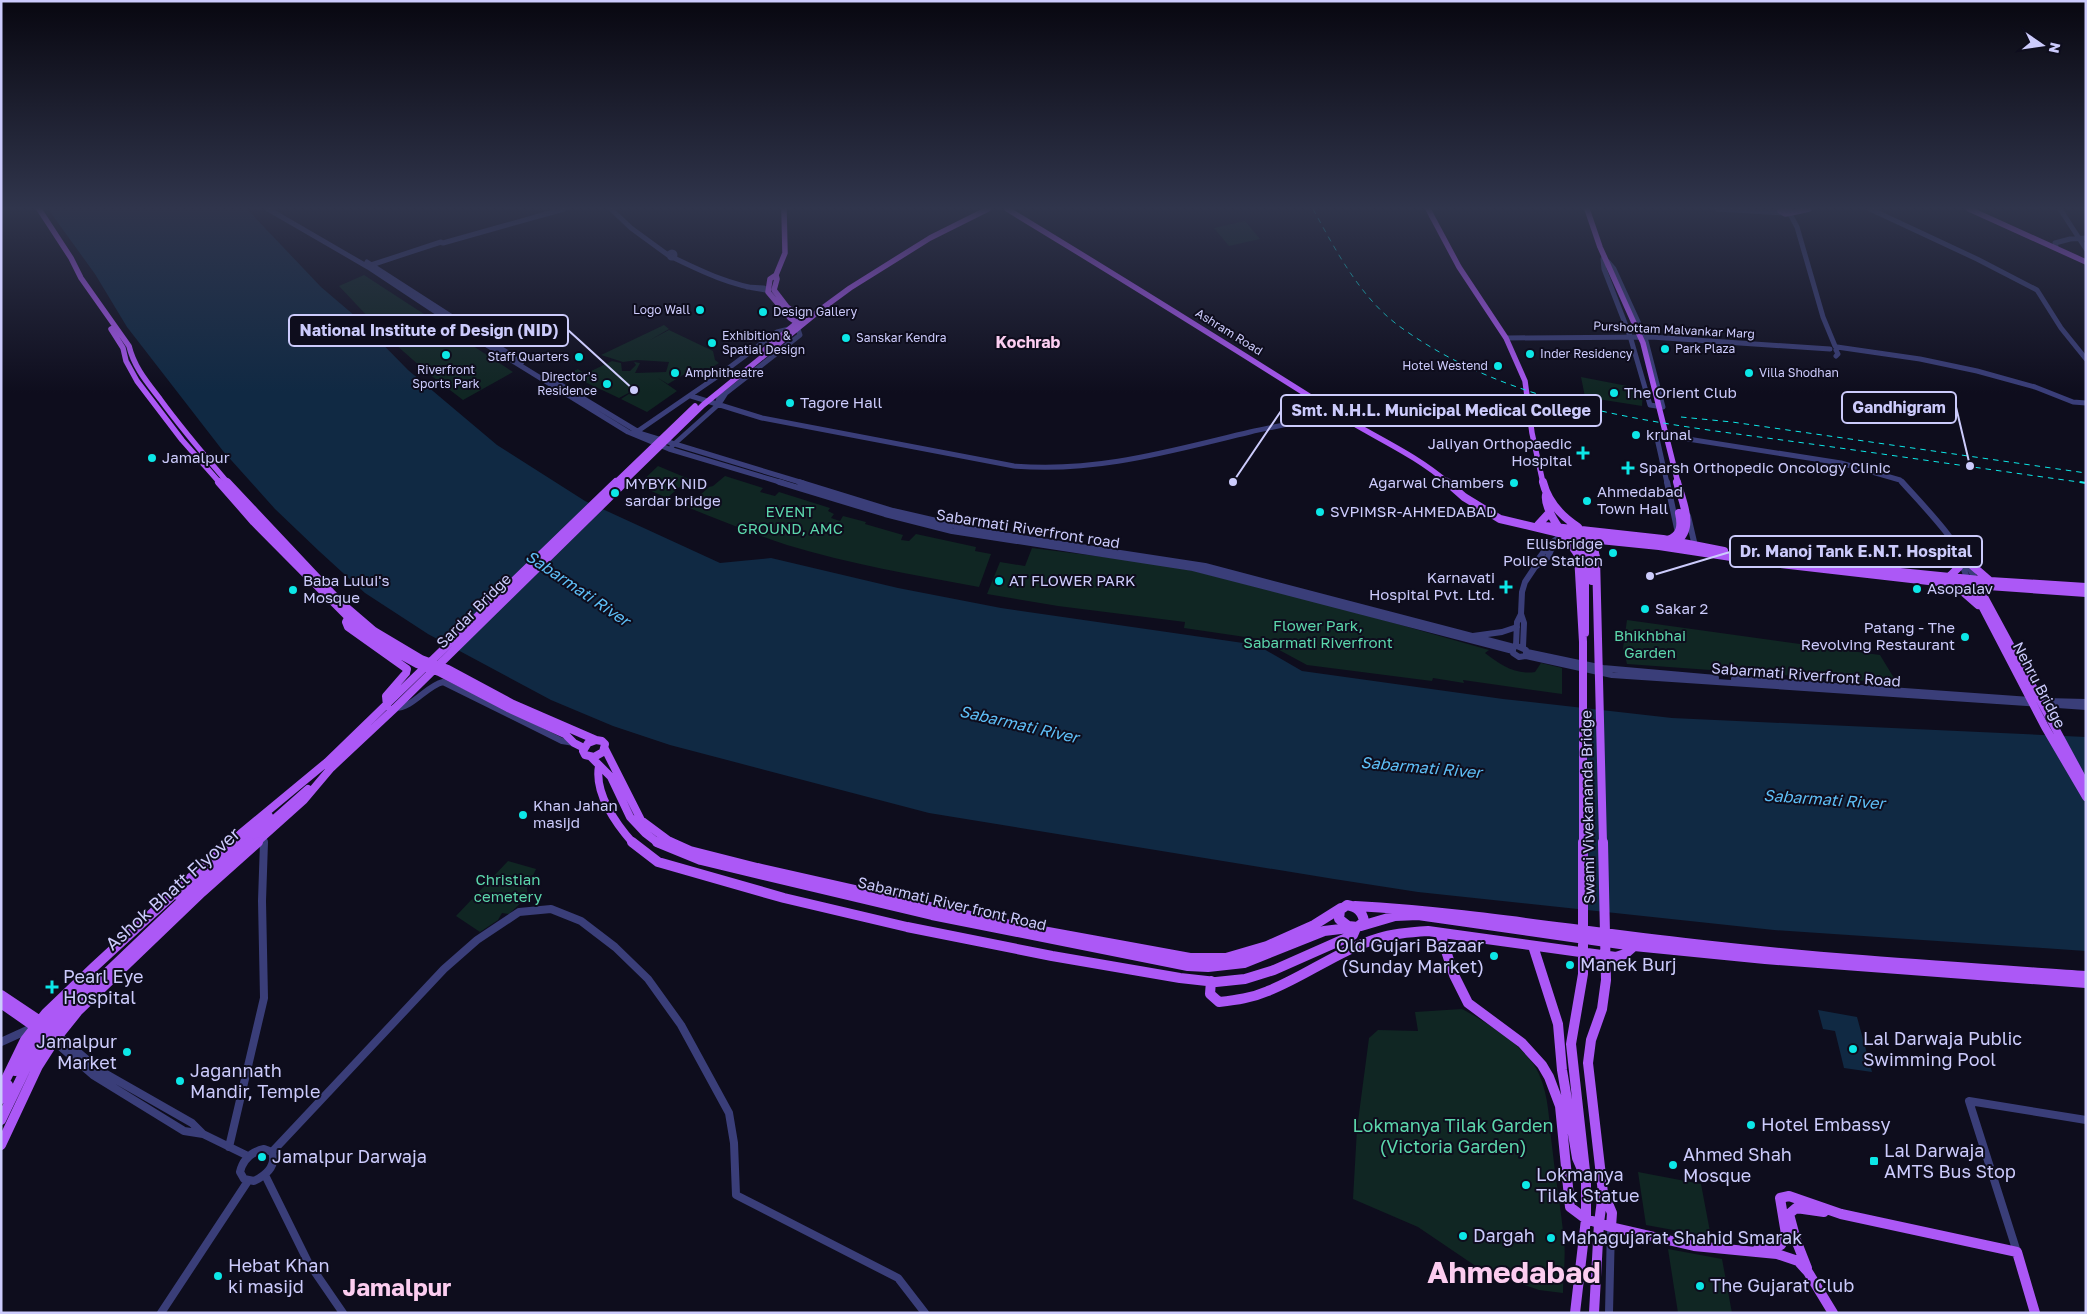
<svg xmlns="http://www.w3.org/2000/svg" width="2087" height="1314" font-family="'Golos Text',sans-serif">
  <style>
    .green { fill: #102623 }
    .water { fill: #102943 }
    .lines { fill: none; stroke-linecap: round; stroke-linejoin: round }
    .minor-far2 { stroke: #3a3e79; stroke-width: 5 }
    .minor-far1 { stroke: #3a3e79; stroke-width: 6 }
    .minor { stroke: #3a3e79; stroke-width: 8 }
    .major-far2 { stroke: #ac58f6; stroke-width: 5.5 }
    .major-far1 { stroke: #ac58f6; stroke-width: 8 }
    .major { stroke: #ac58f6; stroke-width: 10 }
    .rail-far1 { stroke: #0ce7e7; stroke-width: 1; stroke-dasharray: 5.5 5; stroke-linecap: butt }
    .rail { stroke: #0ce7e7; stroke-width: 2; stroke-dasharray: 8 6; stroke-linecap: butt }
    .poi-dot { fill: #0ce7e7; stroke: #0e0d1d; stroke-width: 2 }
    .labels { text-anchor: middle; stroke-width: 4; stroke-linejoin: round; paint-order: stroke }
    .far-poi-label { font-size: 12px; fill: #cccbfc; stroke: #0e0d1d; text-anchor: start }
    .far-street-label { font-size: 12px; fill: #cccbfc; stroke: #0e0d1d }
    .poi-label { font-size: 15px; fill: #cccbfc; stroke: #0e0d1d; text-anchor: start }
    .park-label { font-size: 15px; fill: #5cd7ac; stroke: #0e0d1d }
    .street-label { font-size: 15px; fill: #cccbfc; stroke: #0e0d1d }
    .far-district-label { font-size: 16px; font-weight: bold; fill: #fccdf0; stroke: #0e0d1d }
    .water-label { font-size: 16px; font-style: italic; fill: #5ebff7; stroke: #0e0d1d }
    .near-street-label { font-size: 18px; fill: #cccbfc; stroke: #0e0d1d }
    .near-poi-label { font-size: 18px; fill: #cccbfc; stroke: #0e0d1d; text-anchor: start }
    .near-park-label { font-size: 18px; fill: #5cd7ac; stroke: #0e0d1d }
    .near-district-label { font-size: 24px; font-weight: bold; fill: #fccdf0; stroke: #0e0d1d }
    .near-town-label { font-size: 30px; font-weight: bold; fill: #fccdf0; stroke: #0e0d1d }
    .leader { fill: none; stroke: #cccbfc; stroke-width: 2 }
    .callout-dot { fill: #cccbfc; stroke: #0e0d1d; stroke-width: 2 }
    .callout { fill: #0e0d1d; stroke: #cccbfc; stroke-width: 2 }
    .callout-label { font-size: 16px; text-anchor: middle; font-weight: bold; fill: #cccbfc }
  </style>
  <rect width="100%" height="100%" fill="#0e0d1d"/>
  <path class="green" d="M1245 221 1260 239 1229 246 1214 228Z
    M364 275 513 372 463 400 429 374 387 337 339 286Z
    M664 325 669 329 650 340 669 330 713 351 715 360 719 363 695 378 688 372 668 384 658 378 677 391 647 412 621 399 638 388 619 398 568 374 578 369 585 374 612 361 621 363 622 371H630L636 365 634 362 640 363 635 373 666 372 669 362 637 360 623 362 601 355Z
    M1581 377 1643 389 1642 406 1585 397Z
    M658 466 689 479 667 498 638 485Z
    M725 476 763 488 760 492 775 496 779 492 830 508 828 511 834 514 831 518 840 521 843 516 866 522 865 524 903 535 901 540 909 541 916 534 976 547 975 551 991 554 979 587C914 575 850 564 787 545 753 534 720 520 687 507L709 487 713 486Z
    M1032 548 1144 562 1194 571 1348 610 1489 650 1485 653C1501 665 1515 675 1535 672L1541 663 1562 668V694L1463 680 1464 683 1433 678 1432 681 1307 665 1259 639 1184 628 1185 622 1058 606 987 594 1000 562 1025 566Z
    M1627 620 1880 655 1894 678 1893 683 1627 664 1623 648Z
    M508 861 536 869 527 888V897L509 914 502 913 498 920 480 932 456 916Z
    M1462 1009C1487 1022 1528 1048 1539 1074 1549 1096 1549 1122 1552 1146 1555 1177 1561 1208 1564 1240 1566 1257 1563 1276 1563 1293L1539 1290 1480 1269 1418 1227 1353 1199 1357 1129 1369 1038 1378 1030 1418 1031 1415 1012Z
    M1638 1172 1701 1184 1711 1237 1646 1225Z
    M1668 1249 1722 1259 1732 1313H1678Z"/>
  <path class="water" d="M48 209H247L321 287 355 316 408 370 497 445 585 501 720 563 771 558 898 588 1001 608 1257 645 1302 671 1503 699 1672 718 2086 737V951L1774 930 1418 892 1334 879 929 813 670 745 613 726 551 700 428 634 365 593 319 551 275 509 223 451 127 327 95 274Z
    M1818 1010 1857 1017 1872 1072 1844 1068 1835 1031 1823 1029Z"/>
  <g class="lines">
    <path class="minor-far2" d="M268 209 368 267 469 334 628 432 669 449 783 483
      M611 209 631 228 668 255
      M1717 209 1784 213
      M1870 209 1977 259 2037 290 2061 328 2086 359
      M2060 209 2086 249
      M1790 214 1797 227 1823 317 1835 346
      M443 243 564 209
      M2056 247 2055 243 2070 239 2086 238
      M669 255a3 3 0 1 1 6 0a3 3 0 1 1-6 0Z
      M672 257C703 272 732 286 766 290L764 288 747 287
      M1603 259 1604 269 1630 336 1650 405 1663 407 1645 337 1614 269 1608 262
      M367 262 522 362
      M371 265 441 242
      M1506 338 1651 337 1830 349
      M1837 347 1920 359 1977 371 2035 387 2073 402 2086 403
      M1836 350 1838 354 1836 356
      M546 376 642 434 803 483
      M726 393 800 335 798 329
      M691 396 762 418 1014 466C1097 473 1170 451 1250 432 1280 425 1310 421 1339 412
      M635 433 718 376 777 332 789 329
      M672 446 719 404 726 393 719 398 717 404
      M1667 483 1656 434 1841 463 1900 480 1903 483"/>
    <path class="minor-far1" d="M779 482 885 514 952 531 1193 568 1513 651
      M799 482 893 511 984 532 1205 566 1514 647
      M1667 482 1678 533
      M1902 482C1930 513 1958 541 1975 579
      M1688 516 1695 546
      M1962 558 1961 561 1967 578
      M1535 567 1548 557 1554 543
      M1521 614 1524 623 1523 647
      M1473 636 1502 632 1517 627
      M1516 646 1517 622 1521 614 1522 592 1525 582 1535 567 1536 562 1549 545 1562 535
      M1517 646 1526 650V656L1519 657 1513 653V647Z
      M1527 652 1603 668 1716 678
      M1526 656 1612 675 2086 707
      M1734 679 2045 701 2086 702
      M395 708C413 708 426 686 443 682L562 741 574 743
      M264 843V837"/>
    <path class="minor" d="M58 1035 99 1070 192 1123 203 1134
      M54 1041 93 1075 184 1131 203 1134 248 1156
      M1 1042 34 1027
      M229 1147 264 998 262 901 264 842
      M264 1149 272 1152C277 1166 266 1175 254 1181L244 1179 240 1172C243 1159 251 1152 264 1149Z
      M272 1152 444 969 477 940 519 912 551 909 581 921 615 947 648 979 681 1025 729 1113 734 1143 736 1195 898 1278 925 1313
      M265 1175 308 1262 343 1313
      M2017 1252 1969 1101 2086 1120
      M161 1313 248 1181
      M1609 1313 1611 1227"/>
    <path class="major-far2" d="M39 209 71 258 81 278 129 346C134 367 147 382 160 399 181 428 205 456 228 483
      M784 209 785 253 776 275 777 279 774 290 787 307 805 320
      M1007 209C1116 275 1225 343 1333 411 1371 436 1414 453 1448 483
      M1428 209 1459 267 1506 338 1525 381 1532 433 1543 483
      M1587 209 1600 247 1643 343 1678 483
      M1784 209 1790 211 1791 213 1785 214 1780 211Z
      M1969 209 2086 262
      M1791 213 1809 209
      M776 275 770 279 768 292 790 318 799 324
      M111 329 123 348 126 361 137 381 182 440 220 483
      M762 352 807 314
      M615 483 695 406
      M623 483 703 405 820 310 850 288 930 238 988 209"/>
    <path class="major-far1" d="M219 482 254 522 352 621 397 653 417 664 439 672 508 708 565 734 574 743 584 748
      M227 482 339 601 374 631 421 659 448 669 513 704 596 740
      M1447 482 1464 497 1500 519 1580 538 1659 546 1764 562 1946 583 2086 593
      M1543 482C1548 502 1561 516 1578 527
      M1546 495C1543 511 1569 541 1578 555
      M1538 525 1549 513
      M1545 526 1663 539 1724 551
      M1581 533 1578 555 1583 642V843
      M1591 537 1596 557 1603 843
      M1668 540C1681 535 1682 526 1679 513
      M1676 542C1696 528 1682 501 1677 482
      M1591 548 1592 581
      M1967 561 1990 581
      M1830 565 1990 581 2086 587
      M1950 576 1959 567 1961 561
      M1970 583 2045 727 2086 797
      M1977 584 2086 785
      M1951 585 1962 591 1978 605
      M350 614 346 622 348 627 407 669 406 673 386 696 387 706
      M1585 633V547L1588 541 1593 538
      M596 740 602 741 605 744 603 752 594 757 585 755 583 751 588 743Z
      M605 749 641 820 672 843
      M591 757 611 777 630 817 645 833 658 843
      M599 766C594 793 616 824 633 843
      M229 843 327 762 616 482
      M238 843 269 816
      M247 843 308 789
      M256 843 304 800 331 768 395 708 625 482"/>
    <path class="major" d="M632 842 658 862 784 898 907 927 1052 956 1180 978 1216 982 1245 979 1274 970 1353 935 1356 928
      M657 842 701 860 932 915 1188 966 1208 967 1244 963 1324 931 1349 928
      M670 842 690 851 757 868 1005 924 1190 958H1226L1267 946 1314 925 1341 908
      M178 895 239 842
      M1347 905C1357 907 1362 911 1364 921L1358 927 1348 926 1339 919 1340 910Z
      M1355 906C1469 912 1581 932 1694 944 1824 959 1955 967 2086 976
      M1361 926 1395 916 1418 915 1634 946 1765 959 2086 983
      M1440 933 1454 975 1468 1003 1522 1043 1542 1065 1549 1077 1560 1106 1570 1207 1586 1219 1611 1227 1694 1246 1777 1254 1798 1261 1808 1272 1833 1313
      M1533 946 1558 1024 1562 1070 1577 1158 1584 1174
      M1211 981 1210 994 1219 1002C1236 1000 1252 998 1268 991 1306 976 1339 950 1379 938 1395 933 1411 932 1428 931L1616 957 1625 954 1634 946
      M1 995 43 1023
      M1 1003 38 1029
      M15 1071 39 1034 87 980
      M1 1089 25 1040 46 1013 94 967 230 842
      M1 1099 8 1085
      M1 1120 26 1068 48 1035 73 1005 183 900 249 842
      M1 1145 38 1066 54 1041 78 1011 202 892 258 842
      M1604 1194 1612 1213 1611 1227
      M1757 1250 1781 1245 1786 1234 1780 1198 1789 1196 1841 1214 2017 1252 2035 1313
      M1807 1268 1796 1240 1789 1214 1796 1208 1824 1212
      M1575 1313 1586 1219V1180L1571 1044 1583 974V842
      M1594 1313 1599 1223 1603 1193 1588 1063 1591 1040 1602 1009 1606 980 1603 842"/>
    <path class="rail-far1" d="M1313 209C1336 251 1360 297 1399 326 1515 411 1667 424 1804 443 1898 456 1992 470 2086 483
      M1681 417 1732 422 2086 473"/>
    <path class="rail" d="M2080 482 2086 483"/>
  </g>
  <linearGradient id="sky" x2="0" y2="1"><stop stop-color="#080710"/><stop offset="0.53" stop-color="#30354c"/><stop offset="1" stop-color="#30354c" stop-opacity="0"/></linearGradient>
  <rect width="2087" height="393" fill="url(#sky)"/>
  <g class="poi-dot">
    <circle cx="700" cy="310" r="5"/>
    <circle cx="763" cy="312" r="5"/>
    <circle cx="846" cy="338" r="5"/>
    <circle cx="712" cy="343" r="5"/>
    <circle cx="1665" cy="349" r="5"/>
    <circle cx="1530" cy="354" r="5"/>
    <circle cx="446" cy="355" r="5"/>
    <circle cx="579" cy="357" r="5"/>
    <circle cx="1498" cy="366" r="5"/>
    <circle cx="675" cy="373" r="5"/>
    <circle cx="1749" cy="373" r="5"/>
    <circle cx="607" cy="384" r="5"/>
    <circle cx="1614" cy="393" r="5"/>
    <circle cx="790" cy="403" r="5"/>
    <circle cx="1636" cy="435" r="5"/>
    <path d="M1580.5 445.5h5v5h5v5h-5v5h-5v-5h-5v-5h5z"/>
    <circle cx="152" cy="458" r="5"/>
    <path d="M1625.5 460.5h5v5h5v5h-5v5h-5v-5h-5v-5h5z"/>
    <circle cx="1514" cy="483" r="5"/>
    <circle cx="615" cy="493" r="5"/>
    <circle cx="1587" cy="501" r="5"/>
    <circle cx="1320" cy="512" r="5"/>
    <circle cx="1613" cy="553" r="5"/>
    <circle cx="999" cy="581" r="5"/>
    <path d="M1503.5 579.5h5v5h5v5h-5v5h-5v-5h-5v-5h5z"/>
    <circle cx="1917" cy="589" r="5"/>
    <circle cx="293" cy="590" r="5"/>
    <circle cx="1645" cy="609" r="5"/>
    <circle cx="1965" cy="637" r="5"/>
    <circle cx="523" cy="815" r="5"/>
    <circle cx="1494" cy="956" r="5"/>
    <circle cx="1570" cy="965" r="5"/>
    <path d="M49.5 979.5h5v5h5v5h-5v5h-5v-5h-5v-5h5z"/>
    <circle cx="1853" cy="1049" r="5"/>
    <circle cx="127" cy="1052" r="5"/>
    <circle cx="180" cy="1081" r="5"/>
    <circle cx="1751" cy="1125" r="5"/>
    <circle cx="262" cy="1157" r="5"/>
    <rect x="1869" y="1156" width="10" height="10" rx="2.5"/>
    <circle cx="1673" cy="1165" r="5"/>
    <circle cx="1526" cy="1185" r="5"/>
    <circle cx="1463" cy="1236" r="5"/>
    <circle cx="1551" cy="1238" r="5"/>
    <circle cx="218" cy="1276" r="5"/>
    <circle cx="1700" cy="1286" r="5"/>
  </g>
  <g class="labels">
    <g class="far-poi-label">
      <text x="690" y="314" text-anchor="end">Logo Wall</text>
      <text x="773" y="316">Design Gallery</text>
      <text x="722" y="340">Exhibition &amp;<tspan x="722" dy="14">Spatial Design</tspan></text>
      <text x="856" y="342">Sanskar Kendra</text>
      <text x="1675" y="353">Park Plaza</text>
      <text x="1540" y="358">Inder Residency</text>
      <text x="569" y="361" text-anchor="end">Staff Quarters</text>
      <text x="1488" y="370" text-anchor="end">Hotel Westend</text>
      <text x="446" y="374" text-anchor="middle">Riverfront<tspan x="446" dy="14">Sports Park</tspan></text>
      <text x="685" y="377">Amphitheatre</text>
      <text x="1759" y="377">Villa Shodhan</text>
      <text x="597" y="381" text-anchor="end">Director's<tspan x="597" dy="14">Residence</tspan></text>
    </g>
    <g class="far-street-label">
      <text transform="translate(1674 330) rotate(3)" y="4">Purshottam Malvankar Marg</text>
      <text transform="translate(1229 332) rotate(32)" y="4">Ashram Road</text>
    </g>
    <g class="poi-label">
      <text x="1624" y="398">The Orient Club</text>
      <text x="800" y="408">Tagore Hall</text>
      <text x="1646" y="440">krunal</text>
      <text x="1572" y="449" text-anchor="end">Jaliyan Orthopaedic<tspan x="1572" dy="17">Hospital</tspan></text>
      <text x="162" y="463">Jamalpur</text>
      <text x="1639" y="473">Sparsh Orthopedic Oncology Clinic</text>
      <text x="1504" y="488" text-anchor="end">Agarwal Chambers</text>
      <text x="625" y="489">MYBYK NID<tspan x="625" dy="17">sardar bridge</tspan></text>
      <text x="1597" y="497">Ahmedabad<tspan x="1597" dy="17">Town Hall</tspan></text>
      <text x="1330" y="517">SVPIMSR-AHMEDABAD</text>
      <text x="1603" y="549" text-anchor="end">Ellisbridge<tspan x="1603" dy="17">Police Station</tspan></text>
      <text x="1495" y="583" text-anchor="end">Karnavati<tspan x="1495" dy="17">Hospital Pvt. Ltd.</tspan></text>
      <text x="303" y="586">Baba Lului's<tspan x="303" dy="17">Mosque</tspan></text>
      <text x="1009" y="586">AT FLOWER PARK</text>
      <text x="1927" y="594">Asopalav</text>
      <text x="1655" y="614">Sakar 2</text>
      <text x="1955" y="633" text-anchor="end">Patang - The<tspan x="1955" dy="17">Revolving Restaurant</tspan></text>
      <text x="533" y="811">Khan Jahan<tspan x="533" dy="17">masijd</tspan></text>
    </g>
    <g class="park-label">
      <text x="790" y="517">EVENT<tspan x="790" dy="17">GROUND, AMC</tspan></text>
      <text x="1318" y="631">Flower Park,<tspan x="1318" dy="17">Sabarmati Riverfront</tspan></text>
      <text x="1650" y="641">Bhikhbhai<tspan x="1650" dy="17">Garden</tspan></text>
      <text x="508" y="885">Christian<tspan x="508" dy="17">cemetery</tspan></text>
    </g>
    <g class="street-label">
      <text transform="translate(1028 529) rotate(9)" y="5">Sabarmati Riverfront road</text>
      <text transform="translate(474 611) rotate(-45)" y="5">Sardar Bridge</text>
      <text transform="translate(1806 675) rotate(4)" y="5">Sabarmati Riverfront Road</text>
      <text transform="translate(2039 685) rotate(62)" y="5">Nehru Bridge</text>
      <text transform="translate(1588 807) rotate(-91)" y="5">Swami Vivekananda Bridge</text>
      <text transform="translate(952 904) rotate(13)" y="5">Sabarmati River front Road</text>
    </g>
    <g class="far-district-label">
      <text x="1028" y="348">Kochrab</text>
    </g>
    <g class="water-label">
      <text transform="translate(578 588) rotate(34)" y="6">Sabarmati River</text>
      <text transform="translate(1019 724) rotate(13)" y="6">Sabarmati River</text>
      <text transform="translate(1421 767) rotate(5)" y="6">Sabarmati River</text>
      <text transform="translate(1824 799) rotate(4)" y="6">Sabarmati River</text>
    </g>
    <g class="near-street-label">
      <text transform="translate(173 889) rotate(-42)" y="6">Ashok Bhatt Flyover</text>
    </g>
    <g class="near-poi-label">
      <text x="1484" y="952" text-anchor="end">Old Gujari Bazaar<tspan x="1484" dy="21">(Sunday Market)</tspan></text>
      <text x="1580" y="971">Manek Burj</text>
      <text x="63" y="983">Pearl Eye<tspan x="63" dy="21">Hospital</tspan></text>
      <text x="1863" y="1045">Lal Darwaja Public<tspan x="1863" dy="21">Swimming Pool</tspan></text>
      <text x="117" y="1048" text-anchor="end">Jamalpur<tspan x="117" dy="21">Market</tspan></text>
      <text x="190" y="1077">Jagannath<tspan x="190" dy="21">Mandir, Temple</tspan></text>
      <text x="1761" y="1131">Hotel Embassy</text>
      <text x="1884" y="1157">Lal Darwaja<tspan x="1884" dy="21">AMTS Bus Stop</tspan></text>
      <text x="1683" y="1161">Ahmed Shah<tspan x="1683" dy="21">Mosque</tspan></text>
      <text x="272" y="1163">Jamalpur Darwaja</text>
      <text x="1536" y="1181">Lokmanya<tspan x="1536" dy="21">Tilak Statue</tspan></text>
      <text x="1473" y="1242">Dargah</text>
      <text x="1561" y="1244">Mahagujarat Shahid Smarak</text>
      <text x="228" y="1272">Hebat Khan<tspan x="228" dy="21">ki masijd</tspan></text>
      <text x="1710" y="1292">The Gujarat Club</text>
    </g>
    <g class="near-park-label">
      <text x="1453" y="1132">Lokmanya Tilak Garden<tspan x="1453" dy="21">(Victoria Garden)</tspan></text>
    </g>
    <g class="near-district-label">
      <text x="397" y="1296">Jamalpur</text>
    </g>
    <g class="near-town-label">
      <text x="1514" y="1283">Ahmedabad</text>
    </g>
  </g>
  <path class="leader" d="M634 390L568 330M1970 466L1956 407M1233 482L1281 411M1650 576L1730 552"/>
  <g class="callout-dot">
    <circle cx="634" cy="390" r="5"/>
    <circle cx="1970" cy="466" r="5"/>
    <circle cx="1233" cy="482" r="5"/>
    <circle cx="1650" cy="576" r="5"/>
  </g>
  <g class="callout">
    <rect x="289" y="315" width="279" height="31" rx="5"/>
    <rect x="1842" y="392" width="114" height="31" rx="5"/>
    <rect x="1281" y="395" width="320" height="31" rx="5"/>
    <rect x="1730" y="536" width="252" height="31" rx="5"/>
  </g>
  <g class="callout-label">
    <text x="429" y="336">National Institute of Design (NID)</text>
    <text x="1899" y="413">Gandhigram</text>
    <text x="1441" y="416">Smt. N.H.L. Municipal Medical College</text>
    <text x="1856" y="557">Dr. Manoj Tank E.N.T. Hospital</text>
  </g>
  <rect width="2087" height="1314" fill="none" stroke="#cccbfc" stroke-width="5"/>
  <g transform="translate(2042 45) rotate(103)" stroke="#0e0d1d" stroke-width="4" paint-order="stroke">
  <path d="M0-4L9 19L0 12L-9 19Z" fill="#cccbfc"/>
  <text y="-8" font-size="14" font-weight="bold" text-anchor="middle" fill="#cccbfc">N</text>
  </g>
</svg>
